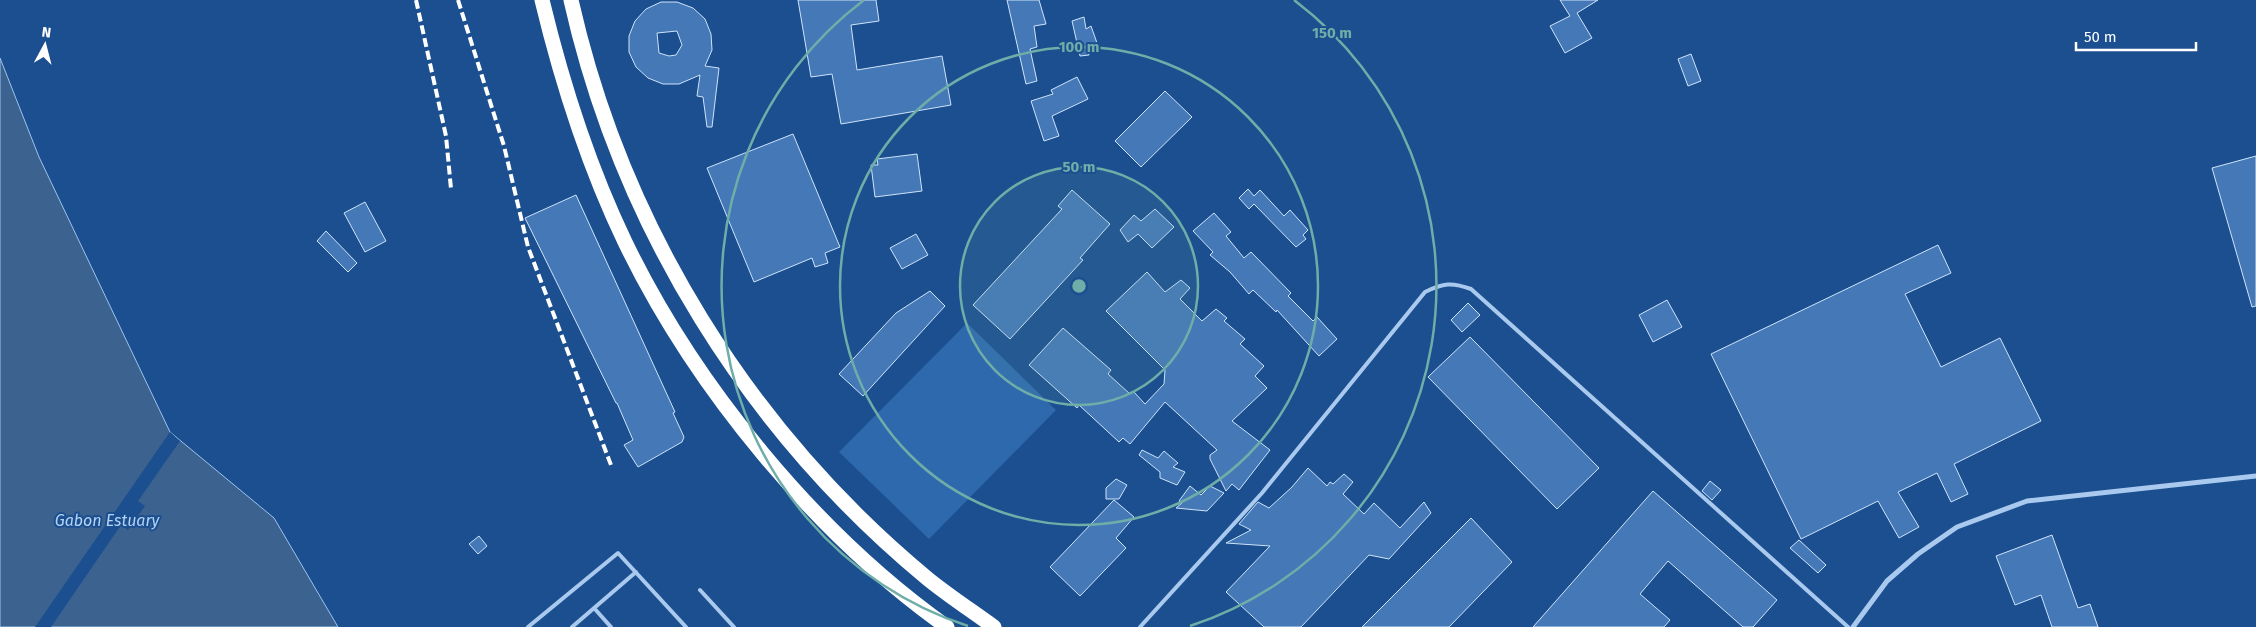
<svg xmlns="http://www.w3.org/2000/svg" width="2256" height="627" font-family="'Fira Sans',sans-serif">
  <style>
    .green { fill: #2e69ad }
    .water { fill: #3c6290; stroke: #9cc4f0 }
    .pier { fill: #1b4f8f }
    .building { fill: #4478b7; stroke: #cfe3fa; fill-rule: evenodd }
    .lines { fill: none; stroke-linecap: round; stroke-linejoin: round }
    .lane { stroke: #a9c9ee; stroke-width: 4 }
    .street { stroke: #a9c9ee; stroke-width: 5 }
    .highway { stroke: #fff; stroke-width: 15 }
    .rail { stroke: #fff; stroke-width: 4; stroke-dasharray: 9 4; stroke-linecap: butt }
    .ring { fill: none; stroke: #6fada8; stroke-width: 2.5 }
    .labels { text-anchor: middle; stroke-width: 4; stroke-linejoin: round; paint-order: stroke }
    .water-label { font-size: 16px; font-style: italic; fill: #b5d3f5; stroke: #1b4f8f }
    .centre { fill: #6fada8; stroke: #1b4f8f; stroke-width: 2.5 }
    .ring-label { font-size: 15px; text-anchor: middle; font-weight: bold; fill: #6fada8; stroke: #1b4f8f; stroke-width: 4; stroke-linejoin: round; paint-order: stroke }
  </style>
  <rect width="100%" height="100%" fill="#1b4f8f"/>
  <path class="green" d="M967 323 1056 410 929 539 839 452Z"/>
  <path class="water" d="M0 58 39 157 170 432 274 518 338 627H0Z"/>
  <path class="pier" d="M170 432 180 441 138 501 145 506 128 530 121 525 51 627H35Z"/>
  <path class="building" d="M798 0H876L879 21 851 25 857 70 942 56 951 105 841 124 832 74 811 77Z
    M1007 0H1039L1046 24 1034 26 1037 47 1030 49 1037 81 1026 84Z
    M1560 0H1598L1577 13 1592 38 1565 53 1550 26 1570 16Z
    M661 2H677L693 8 705 19 711 34 712 50 705 66 719 68 712 127H707L703 97 697 96 700 75 679 84H663L648 78 636 67 629 52V36L635 21 646 9ZM677 31 682 45 676 55 669 56 659 53 657 33Z
    M1084 17 1086 29 1091 26 1097 43 1088 46 1089 55 1080 56 1072 21Z
    M1691 54 1701 81 1688 86 1678 59Z
    M1077 77 1088 99 1052 116 1059 136 1044 141 1031 101 1053 94 1051 90Z
    M1165 91 1192 117 1141 167 1115 141Z
    M793 134 840 247 825 253 828 263 815 267 812 258 754 282 707 168Z
    M917 154 922 191 875 197 871 165H878L877 159Z
    M2256 156V306L2252 307 2212 168Z
    M1248 189 1254 196 1260 190 1284 216 1290 210 1308 230 1303 235 1306 239 1296 247 1254 204 1249 209 1239 198Z
    M1072 190 1110 224 1080 258 1083 260 1010 339 973 305 1062 209 1058 206Z
    M576 195 675 412 673 413 684 437 682 442 638 467 624 445 633 440 617 403H616L525 218Z
    M365 202 386 241 365 252 344 213Z
    M1155 209 1174 227 1152 248 1138 234 1128 242 1120 230 1134 215 1141 221Z
    M1214 213 1231 232 1226 236 1244 258 1251 252 1291 293 1288 296 1313 321 1317 317 1337 339 1319 356 1277 310 1276 312 1253 290 1249 294 1230 272 1210 255 1213 252 1193 231Z
    M326 231 357 263 348 272 317 241Z
    M916 234 928 255 902 269 890 248Z
    M1938 245 1951 273 1905 294 1941 367 2000 338 2041 421 1954 464 1968 494 1951 502 1937 473 1898 492 1919 527 1899 538 1878 501 1801 539 1711 354Z
    M1147 272 1165 292 1181 280 1190 288 1180 299 1202 321 1216 309 1227 318 1224 321 1245 339 1240 344 1264 366 1255 376 1267 388 1232 421 1270 450 1239 490 1232 484 1226 491 1210 459V455L1217 450 1165 402 1130 444 1123 438 1119 442 1079 405 1077 408 1029 365 1063 328 1111 370 1108 374 1130 394 1133 391 1145 404 1164 384 1165 370 1106 311Z
    M930 291 945 306 863 396 839 374 896 313Z
    M1667 300 1682 327 1653 342 1639 315Z
    M1468 303 1480 315 1462 332 1451 320Z
    M1470 337 1599 468 1557 509 1428 377Z
    M1142 450 1158 458 1164 451 1178 463 1173 467 1185 472 1177 485 1160 478V472L1139 455Z
    M1308 468 1327 486 1330 482 1333 484 1344 474 1353 482 1343 494 1364 514 1374 503 1400 528 1424 502 1431 513 1389 559 1369 555 1301 627H1264L1226 592 1270 546 1226 543 1251 530 1239 524 1258 502 1269 508 1292 487Z
    M1116 479 1127 485 1119 499H1106V488Z
    M1710 481 1721 490 1712 500 1702 491Z
    M1190 486 1201 495 1210 486 1224 493 1207 511 1176 508 1182 503 1179 501Z
    M1653 491 1777 600 1753 627H1743L1668 561 1640 594 1670 620 1664 627H1533Z
    M1114 500 1134 517 1116 538 1126 548 1080 596 1050 567Z
    M1471 518 1512 562 1449 627H1362Z
    M2052 535 2078 608 2090 604 2098 627H2052L2041 595 2015 605 1996 556Z
    M479 536 487 546 478 554 469 544Z
    M1799 540 1826 565 1818 573 1790 548Z"/>
  <g class="lines">
    <path class="lane" d="M700 590 734 627
      M594 608 611 627
      M528 627 618 553 686 627
      M572 627 636 572
      M1140 627 1262 493 1425 292C1443 283 1452 282 1471 289L1848 627"/>
    <path class="street" d="M1853 627 1887 581 1918 554 1957 527 2027 501 2256 476"/>
    <path class="highway" d="M542 0C562 83 588 165 625 242 695 387 816 534 947 627
      M571 0C622 227 749 431 928 579 949 596 972 611 994 627"/>
    <path class="rail" d="M416 0 446 136 451 189
      M458 0 504 146 528 247 611 465"/>
  </g>
  <circle cx="1079" cy="286" r="119" fill="#6fada8" fill-opacity=".12"/>
  <g class="ring">
    <circle cx="1079" cy="286" r="119"/>
    <circle cx="1079" cy="286" r="239"/>
    <path d="M968 626A358 358 0 0 1 864 0M1294 0A358 358 0 0 1 1190 626"/>
  </g>
  <g class="labels">
    <g class="water-label">
      <text x="107" y="526">Gabon Estuary</text>
    </g>
  </g>
  <circle cx="1079" cy="286" r="8" class="centre"/>
  <g class="ring-label">
    <text x="1332" y="38">150 m</text>
    <text x="1079" y="52">100 m</text>
    <text x="1079" y="172">50 m</text>
  </g>
  <g transform="translate(45 45) rotate(7)" stroke="#1b4f8f" stroke-width="4" paint-order="stroke">
  <path d="M0-4L9 19L0 12L-9 19Z" fill="#ffffff"/>
  <text y="-8" font-size="14" font-weight="bold" text-anchor="middle" fill="#ffffff">N</text>
  </g>
  <path d="M2076 42v8h120v-8" fill="none" stroke="#ffffff" stroke-width="2.5"/>
  <text x="2084" y="42" font-size="15" fill="#ffffff" stroke="#1b4f8f" stroke-width="4" paint-order="stroke">50 m</text>
</svg>
